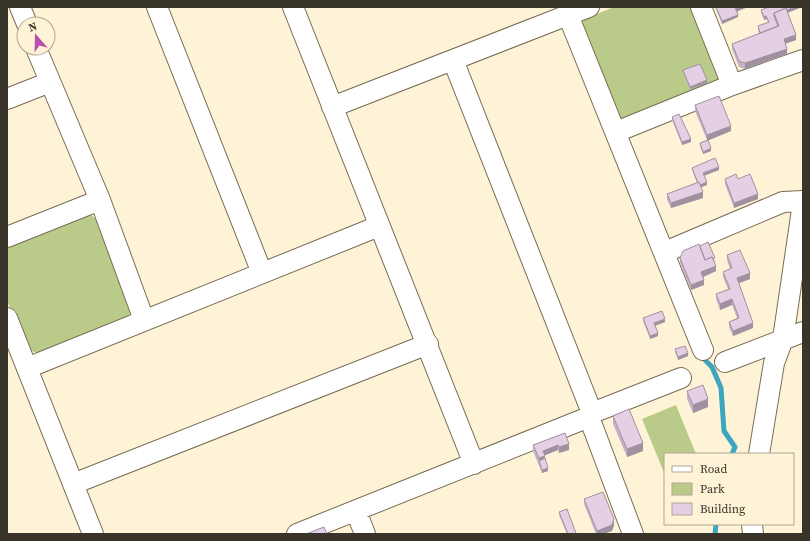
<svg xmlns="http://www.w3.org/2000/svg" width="810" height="541" font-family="'Source Serif 4',serif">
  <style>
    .green { fill: #bacb89 }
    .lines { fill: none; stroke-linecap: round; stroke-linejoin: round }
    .stream { stroke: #3ba7be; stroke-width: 5 }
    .minor-casing { stroke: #776c54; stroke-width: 22 }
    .minor { stroke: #fff; stroke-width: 20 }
    .wall { fill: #c5b2c5 }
    .shaded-wall { fill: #a091a0 }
    .building { fill: #e5cfe5; stroke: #a091a0 }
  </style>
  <rect width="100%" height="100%" fill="#fff3d7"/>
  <path class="green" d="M614 7H691L718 77V83L622 122 581 23 584 19Z
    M83 214 91 215 97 220 131 312 126 318 42 353 34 352 26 348 7 300V245Z
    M676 405 696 454H665V475L642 419Z"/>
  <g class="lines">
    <path class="stream" d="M705 360 712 367 721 388 724 431 735 447 732 454
      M715 534 716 524"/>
    <defs>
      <path id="minor" d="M20 7 27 24
        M157 7 262 273
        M293 7 474 464
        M589 7 568 15 703 350
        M701 7 732 85
        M36 48 100 200 144 320
        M453 60 592 413 589 417 633 534
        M7 99 50 82
        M332 107 568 15
        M616 132 732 85 803 60
        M7 237 100 200
        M665 252 783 202 803 201
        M7 318 93 534
        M725 362 803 332
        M27 368 379 226
        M592 413 681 378
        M759 454 774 363 783 339 803 203
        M73 484 428 344
        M356 511 365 534
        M752 524 753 534
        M297 534 589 417"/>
    </defs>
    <use href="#minor" class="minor-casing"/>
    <use href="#minor" class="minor"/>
  </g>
  <path class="wall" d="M715 7H748L737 11 738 17 722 24Z
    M769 7H802L787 13 796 40 785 44 787 54 745 69 739 67 732 49V44L759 33 758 29V26L768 22 766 19 764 20 761 13V10Z
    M683 70 707 83 690 89 683 73Z
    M695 105 731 131 708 140 711 151 703 154 700 146V143L707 140 695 111Z
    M672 117 691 142 682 145 672 120Z
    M692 168 719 170 704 176 707 185 701 187 703 198 671 208 667 200V194L697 183 692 170Z
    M725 179H738L758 199 734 208 725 184Z
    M700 246 715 261H714L716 271 703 277 704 285 691 290 680 263V258Z
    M727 255 750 279 738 283 753 328 733 336 729 327V322L737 318 732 305 720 310 716 299V294L728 289 723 277V272L730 269 727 260Z
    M643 318 665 322 655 326 658 336 650 339 643 321Z
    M675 349 688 356 678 360 675 352Z
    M687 391 708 407 693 413 687 399Z
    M613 416 643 451 627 457 613 424Z
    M565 433 569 450 559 453 558 450 545 455V458L548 471 542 473 533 451V445Z
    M584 499 614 525 612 531 603 534H596L584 504Z
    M559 512 576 534H567L559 515Z"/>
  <path class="shaded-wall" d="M736 7H748L736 12Z
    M795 7H802L775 18 774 15Z
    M738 15V17L722 24V21Z
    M766 16V19L764 20V17Z
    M796 35V40L784 44V39Z
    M787 49V54L745 69V63Z
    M707 80V83L690 89V87Z
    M731 126V131L707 141V135Z
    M691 139V142L682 145V142Z
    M711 148V151L703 154V152Z
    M719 167V170L703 176V173Z
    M707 182V185L699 188V185Z
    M703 192V198L671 208V203Z
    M758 194V199L734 208V203Z
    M716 266V271L701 278V272Z
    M750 273V279L737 284V278Z
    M704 280V285L691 290V285Z
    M732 299V305L720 310V304Z
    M665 319V322L654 326V323Z
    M753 323V328L733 336V331Z
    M658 333V336L650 339V336Z
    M688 353V356L678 360V357Z
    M708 399V407L693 413V405Z
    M643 443V451L627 457V449Z
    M569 444V450L559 453V447Z
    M558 445V450L543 456V451Z
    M545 456V461H539V464V458Z
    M548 468V471L542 473V470Z
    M614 519V525L612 531 603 534H597V531Z"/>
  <path class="building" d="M716 7H735L738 15 722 21Z
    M769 7H795L787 10 786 8 774 13V16L778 26 760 33 758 26 769 22 766 16 764 17 761 10Z
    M786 8 796 35 784 39 787 49 745 63 739 61 732 44 779 26 774 13Z
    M700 64 707 80 690 87 683 70Z
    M719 96 731 126 707 135 695 105Z
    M679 114 691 139 682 142 672 117Z
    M708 140 711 148 703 152 700 143Z
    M715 158 719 167 703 173 707 182 700 185 699 182 698 183 692 168Z
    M736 174 738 179 750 174 758 194 734 203 725 179Z
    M699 182 703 192 671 203 667 194Z
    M708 242 715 258 713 259 712 257 705 260 700 246Z
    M699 244 705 260 712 257 716 266 701 272 704 280 691 285 680 258 683 251Z
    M740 250 750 273 737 278 753 323 733 331 729 322 739 318 732 299 720 304 716 294 730 289 723 272 732 268 727 255Z
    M662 311 665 319 654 323 658 333 650 336 643 318Z
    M685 346 688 353 678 357 675 349Z
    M703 385 708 399 693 405 687 391Z
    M629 409 643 443 627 449 613 416Z
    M565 433 569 444 559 447 558 445 543 451 545 456 539 458 533 445Z
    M545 458 548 468 542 470 539 461Z
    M603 492 614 519 612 525 597 531 584 499Z
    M567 509 576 533 575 534H568L559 512Z
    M324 527 327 534H306Z"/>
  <rect width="810" height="541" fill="none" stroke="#393429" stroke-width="16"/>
  <rect x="664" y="453" width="130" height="72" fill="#fff3d7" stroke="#b0a791"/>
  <rect x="672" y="466" width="20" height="6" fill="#ffffff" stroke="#b0a791"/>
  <text x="700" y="473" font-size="12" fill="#393429">Road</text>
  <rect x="672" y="483" width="20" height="12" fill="#bacb89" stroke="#b0a791"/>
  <text x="700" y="493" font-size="12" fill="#393429">Park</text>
  <rect x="672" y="503" width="20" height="12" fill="#e5cfe5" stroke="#b0a791"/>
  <text x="700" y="513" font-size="12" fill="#393429">Building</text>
  <g transform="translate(36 36) rotate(340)"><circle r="19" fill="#fff3d7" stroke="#b0a791"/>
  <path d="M0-3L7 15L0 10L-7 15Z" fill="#b74fb1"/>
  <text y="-6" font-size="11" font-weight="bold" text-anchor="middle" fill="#393429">N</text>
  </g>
</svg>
